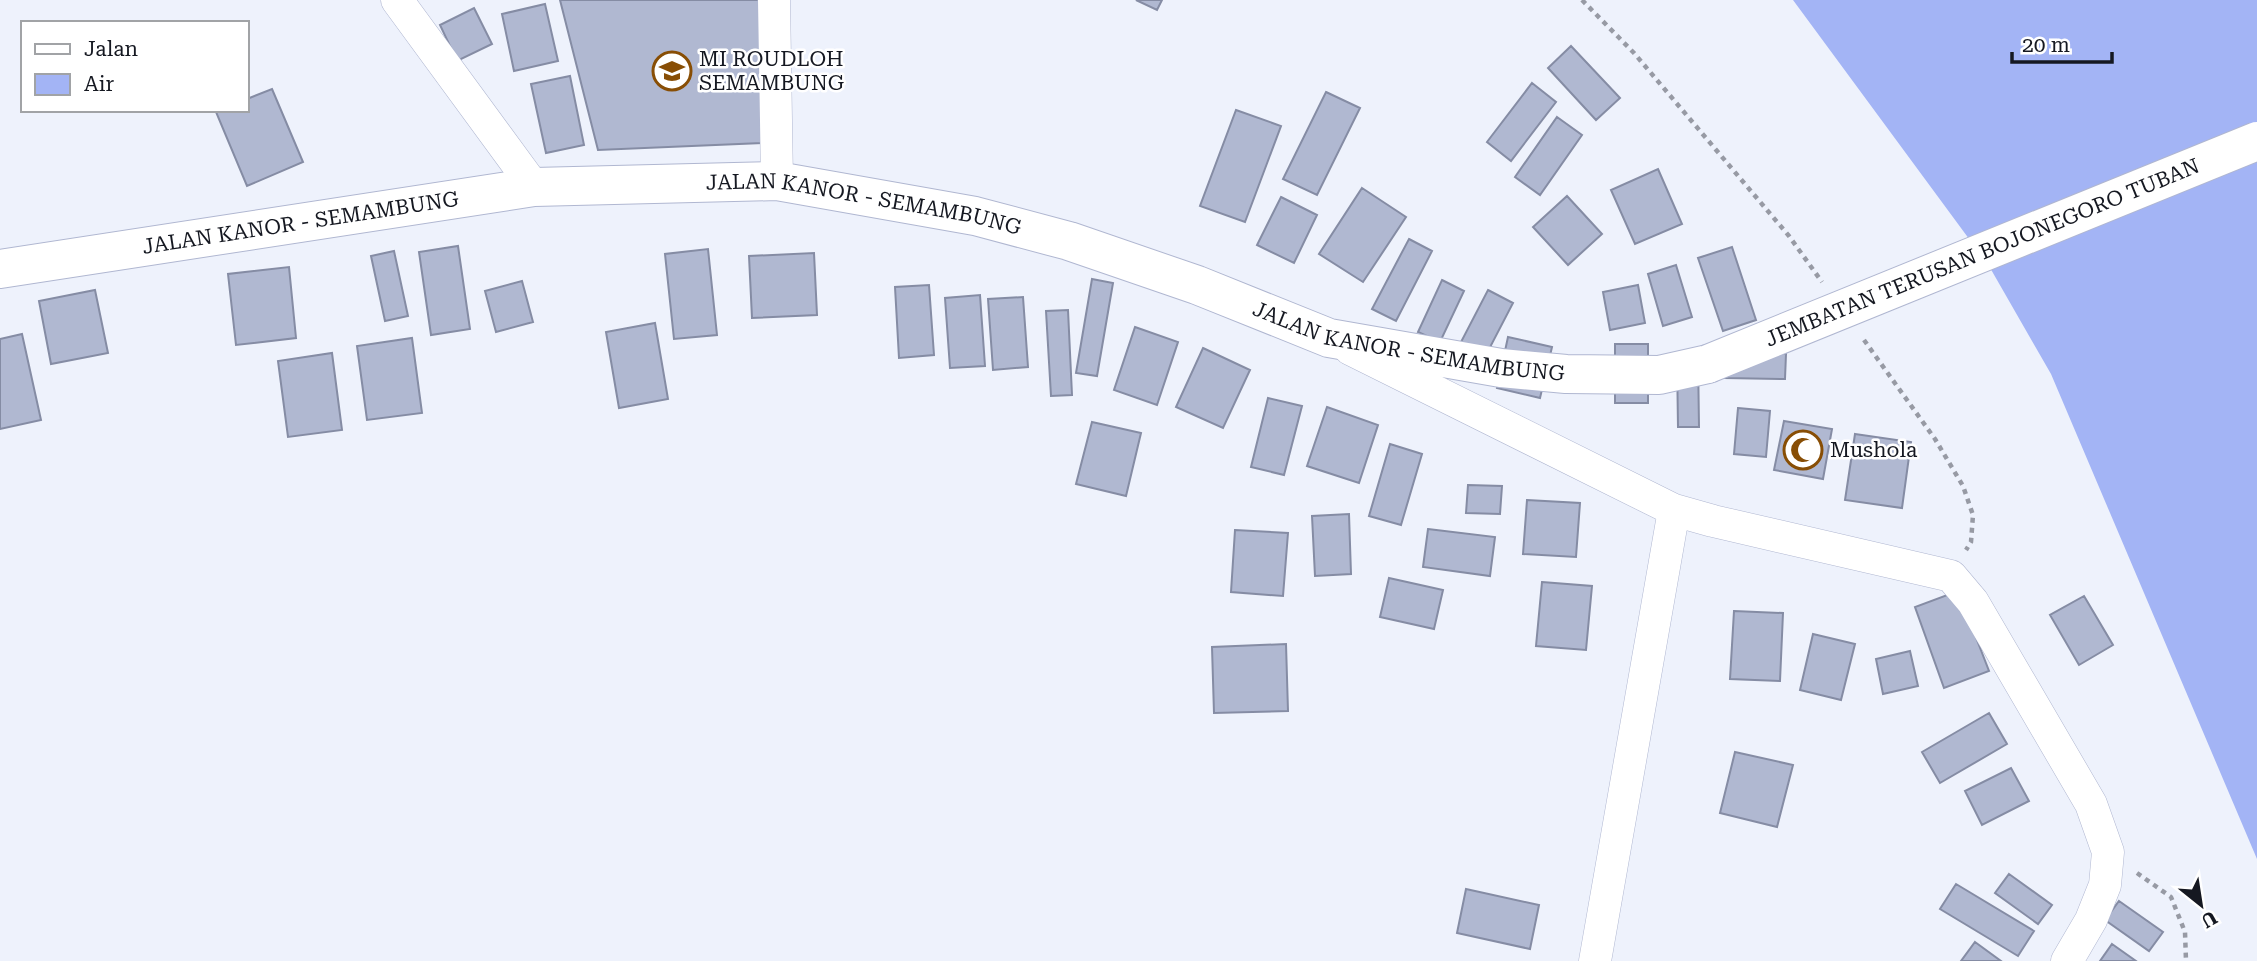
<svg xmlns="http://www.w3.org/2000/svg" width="2257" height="961" font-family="'Roboto Serif',serif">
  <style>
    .water { fill: #a3b4f5 }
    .building { fill: #b0b8d1; stroke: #858ca4; stroke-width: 2 }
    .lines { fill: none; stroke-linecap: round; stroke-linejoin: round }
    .minor-casing { stroke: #b0b7d1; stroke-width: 33 }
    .tertiary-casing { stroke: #b0b7d1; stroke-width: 40 }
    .path { stroke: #979aa4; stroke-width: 4.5; stroke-dasharray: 5 5; stroke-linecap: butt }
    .minor { stroke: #fff; stroke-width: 32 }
    .tertiary { stroke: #fff; stroke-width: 38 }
    .tertiary-bridge-casing { stroke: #b0b7d1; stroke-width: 40; stroke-linecap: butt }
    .tertiary-bridge { stroke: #fff; stroke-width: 38 }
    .labels { text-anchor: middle; stroke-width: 5; stroke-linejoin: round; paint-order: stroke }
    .poi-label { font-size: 21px; fill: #151821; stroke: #fff; text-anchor: start }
    .street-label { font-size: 21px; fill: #151821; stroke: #fff }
  </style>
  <rect width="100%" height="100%" fill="#eef2fc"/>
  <path class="water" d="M1793 0H2257V859L2051 374 1989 266Z"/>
  <path class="building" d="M560 0H771L762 143 598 150Z
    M1136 0H1162L1157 10Z
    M545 4 558 61 514 71 502 14Z
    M474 8 492 44 457 61 440 25Z
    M1571 46 1620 98 1596 120 1548 68Z
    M570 76 584 145 546 153 531 84Z
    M1532 83 1556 102 1511 161 1487 142Z
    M272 89 303 162 247 186 216 112 247 110V99Z
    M1326 92 1360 108 1317 195 1283 179Z
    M1236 110 1281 126 1245 222 1200 206Z
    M1557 117 1582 135 1540 195 1515 177Z
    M1658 169 1682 224 1635 244 1611 190Z
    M1362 188 1406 217 1363 282 1319 254Z
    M1567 196 1602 234 1568 265 1533 227Z
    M1281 197 1317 215 1294 263 1257 245Z
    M1409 239 1432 251 1396 321 1372 309Z
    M458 246 470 329 431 335 419 252Z
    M1732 247 1756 320 1723 331 1698 258Z
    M708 249 717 335 674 339 665 254Z
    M394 251 408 316 385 321 371 256Z
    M814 253 817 315 752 318 749 256Z
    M1676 265 1692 317 1663 326 1648 274Z
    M289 267 296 338 236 345 228 274Z
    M1092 279 1113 283 1097 376 1076 373Z
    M1442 280 1464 291 1440 342 1418 332Z
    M522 281 533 322 496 332 485 291Z
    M929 285 934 355 899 358 895 287Z
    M1638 285 1645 323 1610 330 1603 292Z
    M95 290 108 353 51 364 39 301Z
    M1488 290 1513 303 1486 355 1461 342Z
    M980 295 985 366 950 368 945 298Z
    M1023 297 1028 367 993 370 988 299Z
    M1068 310 1072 395 1051 396 1046 311Z
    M655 323 668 399 619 408 606 332Z
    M1135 327 1178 342 1157 405 1114 390Z
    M22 334 41 420 0 429V339Z
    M1508 337 1552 347 1540 398 1497 388Z
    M412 338 422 413 367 420 357 346Z
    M1615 344H1648V403H1615Z
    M1203 348 1250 370 1223 428 1176 407Z
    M332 353 342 430 288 437 278 361Z
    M1726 353 1786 354 1785 379 1725 378Z
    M1698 356 1699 427H1678L1677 357Z
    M1268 398 1302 406 1284 475 1251 467Z
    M1327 407 1378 425 1359 483 1307 466Z
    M1738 408 1770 411 1766 457 1734 454Z
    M1784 421 1832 429 1823 479 1774 470Z
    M1092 422 1141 433 1126 496 1076 484Z
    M1855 434 1911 442 1902 508 1845 500Z
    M1390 444 1422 454 1401 525 1369 516Z
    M1468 485 1502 486 1500 514 1466 513Z
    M1527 500 1580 503 1576 557 1523 554Z
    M1349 514 1351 574 1315 576 1312 516Z
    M1428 529 1495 537 1490 576 1423 567Z
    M1235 530 1288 533 1283 596 1231 592Z
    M1389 578 1443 590 1434 629 1380 617Z
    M1542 582 1592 586 1586 650 1536 646Z
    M1958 591 1989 671 1944 688 1915 607Z
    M2084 596 2113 645 2079 665 2050 615Z
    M1734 611 1783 613 1780 681 1730 679Z
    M1813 634 1855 644 1841 700 1800 690Z
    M1286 644 1288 711 1214 713 1212 647Z
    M1910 651 1918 686 1883 694 1876 659Z
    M1989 713 2007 744 1940 783 1922 752Z
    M1735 752 1793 765 1777 827 1720 813Z
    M2011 768 2029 801 1982 825 1965 791Z
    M2009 874 2052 905 2038 924 1995 893Z
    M1956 884 2034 931 2018 956 1940 909Z
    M1466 889 1539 905 1530 949 1457 933Z
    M2119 901 2163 932 2149 951 2105 920Z
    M1975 942 2001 961H1961Z
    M2112 944 2136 961H2100Z"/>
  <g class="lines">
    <defs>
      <path id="minor" d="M397 0 534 187
        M774 0 777 181
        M1350 349 1674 510 1713 521 1951 576 1973 602 2091 804 2108 852 2105 885 2091 920 2067 961
        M1595 961 1674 510"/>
      <g id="tertiary">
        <path id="s1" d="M0 269 534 187 777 181 975 216 1069 241 1197 285 1329 338 1501 368 1566 374 1659 375 1708 364"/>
      </g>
    </defs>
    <use href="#minor" class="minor-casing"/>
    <use href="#tertiary" class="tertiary-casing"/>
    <path class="path" d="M1582 0 1634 53 1789 236 1822 282
      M1864 340 1935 439 1963 486 1973 515 1971 542 1966 550
      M2137 873 2171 897 2185 932 2186 961"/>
    <use href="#minor" class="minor"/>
    <use href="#tertiary" class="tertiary"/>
    <defs>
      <g id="tertiary-bridge">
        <path id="s2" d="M1708 364 2257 141"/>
      </g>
    </defs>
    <use href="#tertiary-bridge" class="tertiary-bridge-casing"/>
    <use href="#tertiary-bridge" class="tertiary-bridge"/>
  </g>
  <defs>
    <symbol id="school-ring" viewBox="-11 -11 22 22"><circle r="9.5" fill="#fff" stroke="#884e05" stroke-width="1.5"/><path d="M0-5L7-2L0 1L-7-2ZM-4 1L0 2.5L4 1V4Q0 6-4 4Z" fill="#884e05"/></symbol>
    <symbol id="mosque-ring" viewBox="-11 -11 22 22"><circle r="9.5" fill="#fff" stroke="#884e05" stroke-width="1.5"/><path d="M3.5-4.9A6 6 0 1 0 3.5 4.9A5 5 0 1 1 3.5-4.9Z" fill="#884e05"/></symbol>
  </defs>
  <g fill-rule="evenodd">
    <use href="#school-ring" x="650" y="49" width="44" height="44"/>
    <use href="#mosque-ring" x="1781" y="428" width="44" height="44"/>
  </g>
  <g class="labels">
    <g class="poi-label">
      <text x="699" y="66">MI ROUDLOH<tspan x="699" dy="24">SEMAMBUNG</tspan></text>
      <text x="1830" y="457">Mushola</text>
    </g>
    <g class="street-label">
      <text dy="7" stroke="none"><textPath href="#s1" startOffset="872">JALAN KANOR - SEMAMBUNG</textPath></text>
      <text dy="7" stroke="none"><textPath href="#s1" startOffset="304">JALAN KANOR - SEMAMBUNG</textPath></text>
      <text dy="7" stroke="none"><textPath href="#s2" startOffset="296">JEMBATAN TERUSAN BOJONEGORO TUBAN</textPath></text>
      <text dy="7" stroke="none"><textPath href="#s1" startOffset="1438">JALAN KANOR - SEMAMBUNG</textPath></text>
    </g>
  </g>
  <rect x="21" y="21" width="228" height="91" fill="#ffffff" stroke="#a1a3a6" stroke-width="2"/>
  <rect x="35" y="44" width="35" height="10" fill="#ffffff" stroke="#a1a3a6" stroke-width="2"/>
  <text x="84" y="56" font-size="21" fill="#151821">Jalan</text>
  <rect x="35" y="74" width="35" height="21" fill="#a3b4f5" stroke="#a1a3a6" stroke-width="2"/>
  <text x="84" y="91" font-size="21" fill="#151821">Air</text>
  <g transform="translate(2201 905) rotate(150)" stroke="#ffffff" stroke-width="5" paint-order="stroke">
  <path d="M0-5L12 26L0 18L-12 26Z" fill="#151821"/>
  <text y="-10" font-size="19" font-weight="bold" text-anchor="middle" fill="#151821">U</text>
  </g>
  <path d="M2012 52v10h100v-10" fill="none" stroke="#151821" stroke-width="3.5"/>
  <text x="2022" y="52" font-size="21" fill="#151821" stroke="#ffffff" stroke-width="5" paint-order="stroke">20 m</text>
</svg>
